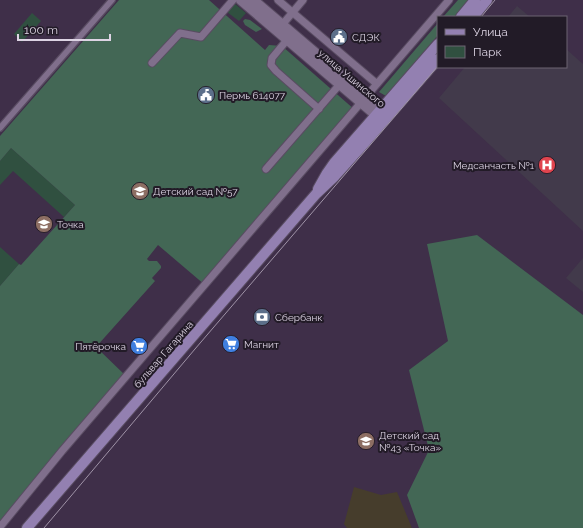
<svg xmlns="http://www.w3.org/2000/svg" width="583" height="528" font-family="Raleway,sans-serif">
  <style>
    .industrial { fill: #463d2c }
    .medical { fill: #423a4b }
    .green { fill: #305040 }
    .forest { fill: #436755 }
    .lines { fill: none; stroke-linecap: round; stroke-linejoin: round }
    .pedestrian-casing { stroke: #594c62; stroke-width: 8 }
    .minor-casing { stroke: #594c62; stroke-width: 9 }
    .secondary-casing { stroke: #594c62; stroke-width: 12 }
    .primary-casing { stroke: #594c62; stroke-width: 12 }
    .pedestrian { stroke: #806f8c; stroke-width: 5.5 }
    .minor { stroke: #806f8c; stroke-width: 7 }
    .secondary { stroke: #806f8c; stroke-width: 10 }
    .primary { stroke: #9380b1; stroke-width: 10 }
    .tram { stroke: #9f93a7; stroke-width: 1 }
    .labels { text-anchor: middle; stroke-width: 4; stroke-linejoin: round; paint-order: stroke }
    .poi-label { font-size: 10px; fill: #ddd4e4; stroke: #221b27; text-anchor: start }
    .street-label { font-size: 10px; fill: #ddd4e4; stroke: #221b27 }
  </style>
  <rect width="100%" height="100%" fill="#3f2f49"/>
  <path class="industrial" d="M354 487 381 495 397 492 412 528H347L344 524Z"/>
  <path class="medical" d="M517 6 530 17H508Z
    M566 49 583 64V231L439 98 465 67H566Z
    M583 258V292L566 278Z"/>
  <path class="green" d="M235 4 246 13 239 21 227 12Z
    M32 13 41 21 22 42 14 34Z
    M11 148 75 205 64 217 13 171 0 185V161Z
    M0 247 19 264 0 286Z"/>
  <path class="forest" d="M119 0H209L265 50 269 45 282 46 355 110 205 285 158 245 147 259 149 261H157L161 266V268L152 278 155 281 96 347 126 376 0 527V286L19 264 21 265 75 205 11 148 0 161V136Z
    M458 0H468L454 17H443Z
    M245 19 250 20 262 29 256 32 245 25 243 21Z
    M438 23V35L386 96 379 92Z
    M477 235 583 315V528H419L407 495 429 450 409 370 448 341 427 244Z"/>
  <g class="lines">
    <defs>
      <path id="pedestrian" d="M0 128 112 0"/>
      <path id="minor" d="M278 0 377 84
        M282 25 303 0
        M287 40 272 58 271 65 276 71 319 109
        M152 63 180 33 201 37 233 0
        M266 169 340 84
        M0 527 62 451 449 0"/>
      <path id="secondary" d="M241 0 376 115
        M253 0 381 109"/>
      <path id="primary" d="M461 17 475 0
        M473 17 487 0
        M318 189 327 173 334 163 438 44
        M27 528 316 194 335 176 362 146 438 59"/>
    </defs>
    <use href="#pedestrian" class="pedestrian-casing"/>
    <use href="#minor" class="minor-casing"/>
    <use href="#secondary" class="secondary-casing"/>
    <use href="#primary" class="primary-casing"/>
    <use href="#pedestrian" class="pedestrian"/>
    <use href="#minor" class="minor"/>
    <use href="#secondary" class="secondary"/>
    <use href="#primary" class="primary"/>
    <path class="tram" d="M481 17 495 0
      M44 528 195 349 438 66"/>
  </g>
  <defs>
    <symbol id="civic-disc" viewBox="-11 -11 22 22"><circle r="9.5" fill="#5c6f8a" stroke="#221b27"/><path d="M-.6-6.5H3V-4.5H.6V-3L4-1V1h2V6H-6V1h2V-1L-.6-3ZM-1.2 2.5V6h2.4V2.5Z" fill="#fff"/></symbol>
    <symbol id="hospital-disc" viewBox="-11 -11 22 22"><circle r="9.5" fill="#e0444e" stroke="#221b27"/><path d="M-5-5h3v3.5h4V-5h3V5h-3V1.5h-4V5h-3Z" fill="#fff"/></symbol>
    <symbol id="school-disc" viewBox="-11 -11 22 22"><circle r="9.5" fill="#8d6e63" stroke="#221b27"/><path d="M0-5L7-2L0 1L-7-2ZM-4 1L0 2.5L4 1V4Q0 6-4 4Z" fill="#fff"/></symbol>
    <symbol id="bank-disc" viewBox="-11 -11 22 22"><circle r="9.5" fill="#5c6f8a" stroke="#221b27"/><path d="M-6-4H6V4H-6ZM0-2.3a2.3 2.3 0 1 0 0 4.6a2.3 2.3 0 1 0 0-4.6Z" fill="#fff"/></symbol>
    <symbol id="supermarket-disc" viewBox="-11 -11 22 22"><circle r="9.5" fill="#3f7fe0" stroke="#221b27"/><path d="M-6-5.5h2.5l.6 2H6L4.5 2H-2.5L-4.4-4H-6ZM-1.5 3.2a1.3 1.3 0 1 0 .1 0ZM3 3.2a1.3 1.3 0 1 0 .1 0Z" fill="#fff"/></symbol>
  </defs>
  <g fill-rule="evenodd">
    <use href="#civic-disc" x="329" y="27" width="20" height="20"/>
    <use href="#civic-disc" x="196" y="85" width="20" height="20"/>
    <use href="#hospital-disc" x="537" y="155" width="20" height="20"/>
    <use href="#school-disc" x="130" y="181" width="20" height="20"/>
    <use href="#school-disc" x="34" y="214" width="20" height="20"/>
    <use href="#bank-disc" x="252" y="307" width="20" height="20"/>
    <use href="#supermarket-disc" x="221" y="334" width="20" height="20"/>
    <use href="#supermarket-disc" x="129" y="336" width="20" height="20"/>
    <use href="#school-disc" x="356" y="431" width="20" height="20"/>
  </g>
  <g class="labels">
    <g class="poi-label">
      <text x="352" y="41">СДЭК</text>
      <text x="219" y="99">Пермь 614077</text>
      <text x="534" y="169" text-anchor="end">Медсанчасть №1</text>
      <text x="153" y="195">Детский сад №57</text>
      <text x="57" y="228">Точка</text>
      <text x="275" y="321">Сбербанк</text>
      <text x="244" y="348">Магнит</text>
      <text x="126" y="350" text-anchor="end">Пятёрочка</text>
      <text x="379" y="439">Детский сад<tspan x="379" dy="12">№43 «Точка»</tspan></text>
    </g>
    <g class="street-label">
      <text transform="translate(352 78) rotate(40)" y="4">улица Ушинского</text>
      <text transform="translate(163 354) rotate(-49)" y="4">бульвар Гагарина</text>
    </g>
  </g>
  <rect x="437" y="16" width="130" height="52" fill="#221b27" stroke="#6d6573"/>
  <rect x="445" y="29" width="20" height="6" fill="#9380b1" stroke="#6d6573"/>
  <text x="473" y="36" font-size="12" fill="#ddd4e4">Улица</text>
  <rect x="445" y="46" width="20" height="12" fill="#305040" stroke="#6d6573"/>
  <text x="473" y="56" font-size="12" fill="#ddd4e4">Парк</text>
  <path d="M18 34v6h92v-6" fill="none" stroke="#ddd4e4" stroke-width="2"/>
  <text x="24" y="34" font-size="12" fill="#ddd4e4" stroke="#221b27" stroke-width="3" paint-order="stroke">100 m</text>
</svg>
